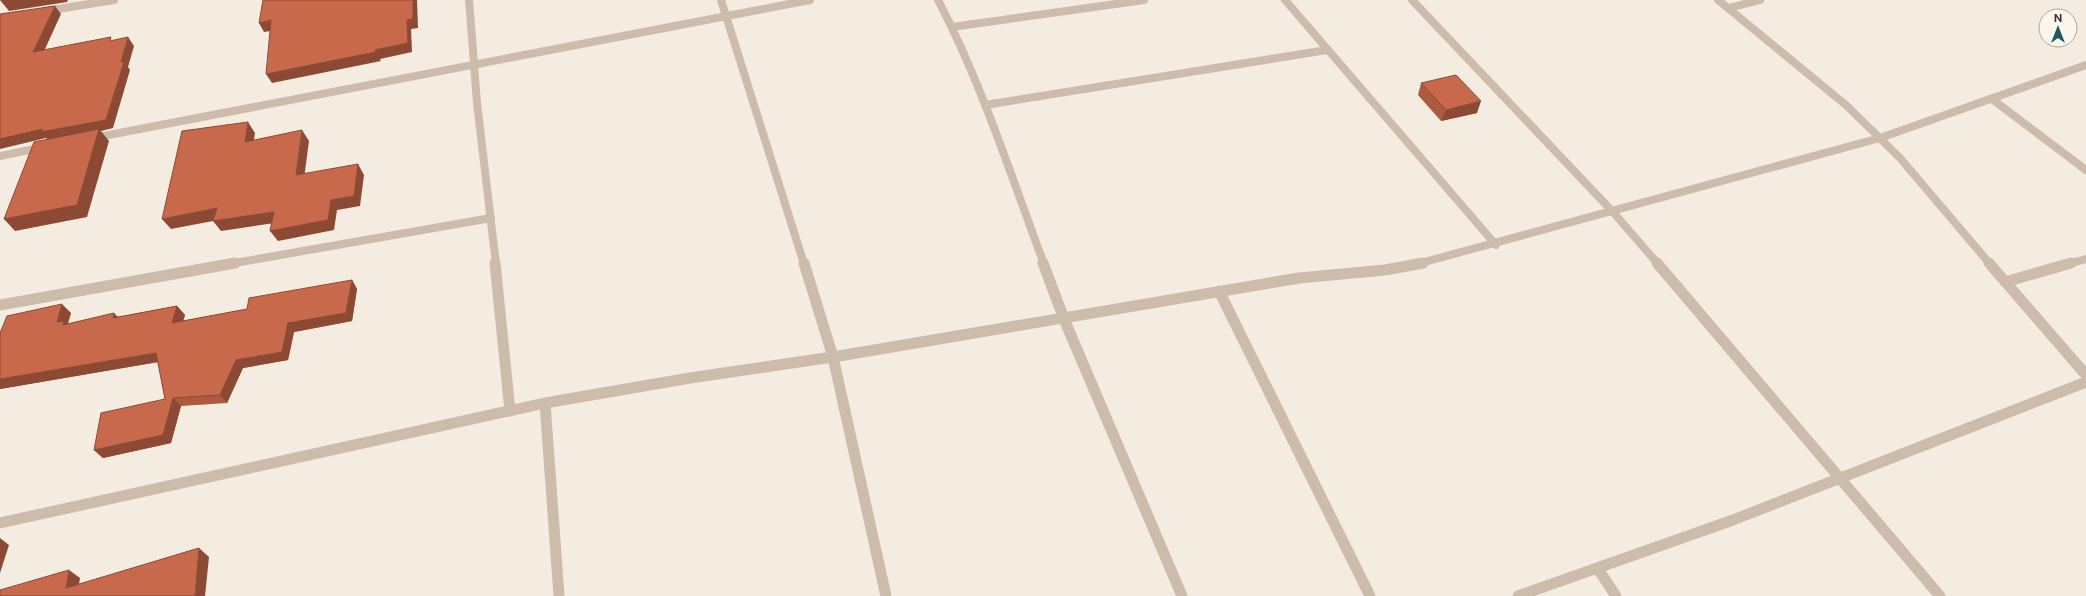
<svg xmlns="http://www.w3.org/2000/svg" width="2086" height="596" font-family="'Public Sans',sans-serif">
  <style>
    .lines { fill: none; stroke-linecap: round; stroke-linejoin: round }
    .minor-far1 { stroke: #cdbbac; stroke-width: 8 }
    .minor { stroke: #cdbbac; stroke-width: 11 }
    .wall { fill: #ac5a40 }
    .shaded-wall { fill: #8c4a34 }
    .building { fill: #c8694b; stroke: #8c4a34 }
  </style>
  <rect width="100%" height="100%" fill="#f4ebe1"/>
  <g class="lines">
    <path class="minor-far1" d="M469 0 477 103 496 264
      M721 0 804 264
      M938 0C982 84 1011 176 1044 264
      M1285 0 1496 245
      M1412 0 1613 212 1658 264
      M1718 0 1846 105 1900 158 1990 264
      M1729 8 1760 0
      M45 11 114 0
      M952 27 1144 0
      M1992 99 2086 170
      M985 105 1327 50
      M93 138 810 0
      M0 156 44 147
      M229 264 491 218
      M1417 264 1880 138 2086 65
      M2067 264 2086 259"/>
    <path class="minor" d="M495 263 510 411
      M804 263 833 357 886 596
      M1043 263 1064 319 1182 596
      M1657 263 1940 596
      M1989 263 2086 375
      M2005 282 2071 263
      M1219 291 1370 596
      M0 305 235 263
      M545 403 559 596
      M0 523 545 403 690 378 833 357 1299 278 1385 270 1423 263
      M1598 569 1616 596
      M1518 596 1733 520 2086 382"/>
  </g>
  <path class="wall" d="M1421 83 1477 113 1441 121 1418 95Z
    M352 280 357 289 352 321 294 332 288 360 243 368 227 403 181 406 171 443 103 458 94 450 165 399 158 362 0 389V333L71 313 68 324 118 317 177 306 185 315 183 321 247 309Z"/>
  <path class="shaded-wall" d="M0 0H68L67 2 9 11Z
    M413 0H417L418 28 411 29 412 52 380 59 381 61 272 83 266 74 375 50 407 20Z
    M55 6 61 14 40 60 33 52Z
    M271 20 277 30 264 32 259 23Z
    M128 37 134 46 128 67 130 70 113 128 101 131 109 141 87 217 15 231 4 219 49 141 46 138 0 149V139L121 62Z
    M1481 101 1477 113 1441 121 1446 110Z
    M248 122 255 133 252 152 245 142Z
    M302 130 309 141 303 186 296 175Z
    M358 164 364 175 360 206 337 210 334 230 278 241 270 231Z
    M217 208 274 212 281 222 221 231 213 221 171 229 162 219Z
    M352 280 357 289 352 321 294 332 288 360 243 368 227 403 220 395 236 360 288 323Z
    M62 304 71 313 67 324 73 329 65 330 57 322Z
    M177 306 185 315 180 331 172 323Z
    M114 313 122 321 113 318Z
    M156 353 164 361 0 389V379Z
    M173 398 181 406 171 443 103 458 94 450Z
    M0 538 9 545 0 573Z
    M199 548 209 557 205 596H195Z
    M69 570 80 578 77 596 66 588Z"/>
  <path class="building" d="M263 0H413V19L407 20 408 43 375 50 376 52 266 74 271 20 259 23Z
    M55 6 33 52 111 37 110 41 128 37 121 62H124L106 120 41 132 43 129 0 139V14Z
    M1456 75 1481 101 1446 110 1421 83Z
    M248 122 245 142 302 130 296 175 358 164 354 196 331 200 328 220 270 231 274 212 213 221 217 208 162 219 182 131Z
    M99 129 77 205 4 219 34 142Z
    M352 280 346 313 288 323 282 352 236 360 220 395 173 398 163 435 94 450 101 413 165 399 156 353 0 379V333L7 316 62 304 57 322 64 321 63 325 114 313 113 318 177 306 172 323 247 309 249 298Z
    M199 548 195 596H0V590L69 570 66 588Z"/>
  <g transform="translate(2058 28)"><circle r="19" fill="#fbf5ee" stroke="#aea6a0"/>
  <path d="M0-3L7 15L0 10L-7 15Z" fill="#1f5a5e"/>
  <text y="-6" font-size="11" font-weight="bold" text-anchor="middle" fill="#3b302b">N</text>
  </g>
</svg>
